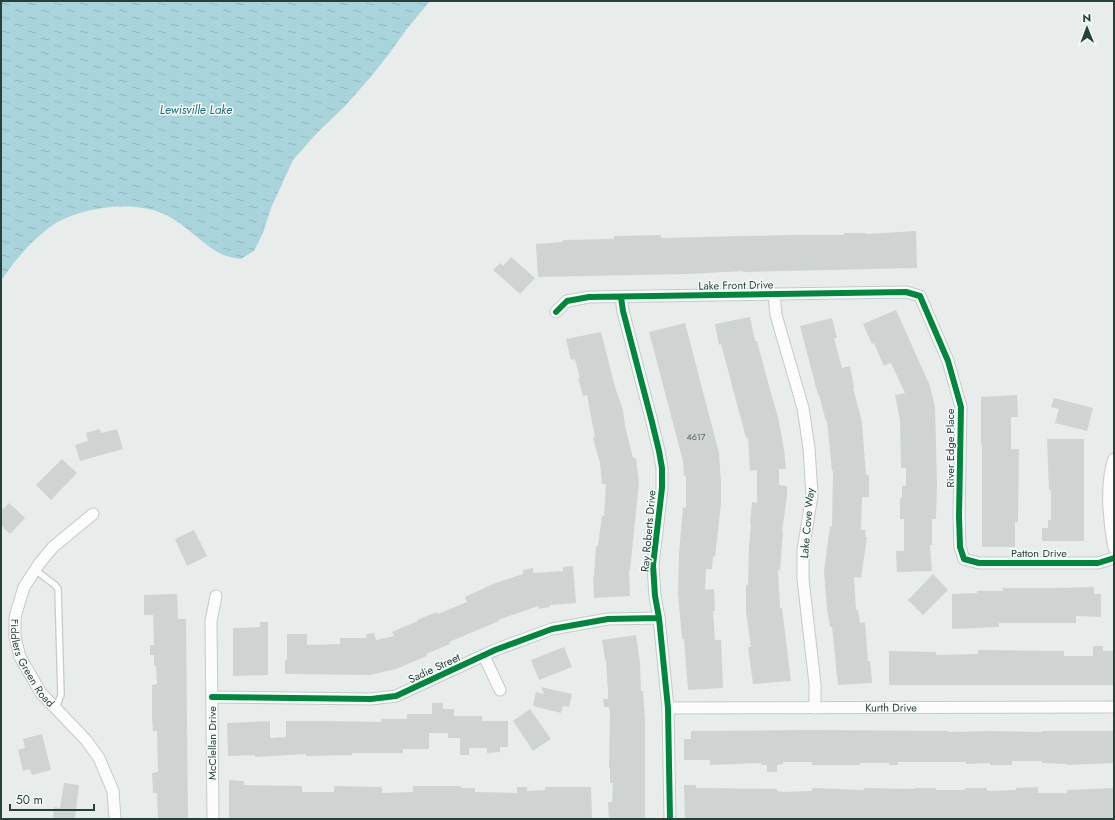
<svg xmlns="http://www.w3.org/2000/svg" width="1115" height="820" font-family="Jost,sans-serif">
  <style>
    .water { fill: url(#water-ripples) }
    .building { fill: #cfd4d2 }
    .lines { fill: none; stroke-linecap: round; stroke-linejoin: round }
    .lane-casing { stroke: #c5cac8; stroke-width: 8 }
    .street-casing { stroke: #c5cac8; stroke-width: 13 }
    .lane { stroke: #fcfcfc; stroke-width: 5.5 }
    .street { stroke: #fcfcfc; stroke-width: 11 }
    .cycleway-casing { stroke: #f7fbf9; stroke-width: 8 }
    .cycleway { stroke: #00873e; stroke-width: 6 }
    .labels { text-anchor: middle; stroke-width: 3; stroke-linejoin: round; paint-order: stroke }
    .number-label { font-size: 9px; fill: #506761 }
    .street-label { font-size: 11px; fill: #24423a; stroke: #f7fbf9 }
    .water-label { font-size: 12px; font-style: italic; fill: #1c6f80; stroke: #f7fbf9 }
  </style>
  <defs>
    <pattern id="water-ripples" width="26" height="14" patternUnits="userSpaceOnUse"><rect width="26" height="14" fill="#a9d4db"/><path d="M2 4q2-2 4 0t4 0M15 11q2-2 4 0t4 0" fill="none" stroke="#91b7bd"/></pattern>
  </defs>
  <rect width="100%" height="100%" fill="#e8edeb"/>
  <path class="water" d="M1 1H430L406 30 389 54 369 79 345 106 317 133 293 160 271 208 263 233 254 251 241 259C235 258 229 257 223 255 202 245 187 225 166 215 135 199 77 207 50 227 30 242 14 261 1 281Z"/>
  <path class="building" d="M916 231 917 268 743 272V271L688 274 538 277 536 244 563 242V240L614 239V236L661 235V238L789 235H844V233H866V234Z
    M511 257 535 278 520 294 493 270 500 263 503 266Z
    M896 310 930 386 935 407 937 484 936 519H932V545H930L932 571 897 572 896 551H904V519H900V498H902V486H906V468H901L900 420 895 395 905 393 891 363 884 366 874 343 872 344 863 324Z
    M750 317 755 341H757L770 390 778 417 784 449 786 469H779V485L787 486V496L782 531 783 532 780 570H778L780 608H782L791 681 753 684 748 647H751L746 612V585H748L749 547 751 524H750L752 502 757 503V470L750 471 748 438H746L721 344 719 345 715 324Z
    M832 318 837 338H834L842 368 850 366 854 387 853 388 862 422 866 475H869V497H862L861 530H866L865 537H867L861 578 854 577 856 610H858L860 623 865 622 868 661H870L872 683 838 685 832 627H830L827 609 824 571 830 526 832 527 833 471H832L827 421H826L819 395H818L800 326Z
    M685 323 719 453 721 482V504L715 557 713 556 712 569H706L705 590 714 589 715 611H713L715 640H721L723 688 688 690 684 639H682L678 594 679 553 683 507 686 508V476H684L683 461 649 332Z
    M601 332 615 387 623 410 625 426 633 458H636L639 483 630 570H629L630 596 594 598 593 576H594L596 546H598L602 516H604L606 484H602L600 463 593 438 595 437 587 395 583 396 578 378H580L575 359 571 360 566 339Z
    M1017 395 1018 417H1011V449H1019L1018 522H1015V547H982V445H981V397Z
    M1054 398 1093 408 1087 431 1055 423 1059 409 1051 407Z
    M100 429 101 433 117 429 123 449 80 461 75 445 88 441 86 433Z
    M1047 439H1084V541H1042V528H1048V520H1051V490H1049Z
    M62 459 77 473 51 500 36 485Z
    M9 503 25 518 10 534 1 525V511Z
    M194 530 207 556 187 566 175 539Z
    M573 566 576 603 550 605V607L538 609V606L498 620 499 621 449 642 450 644 426 654 427 656 396 669 370 675 285 674V661L287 660V634H307V645L340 644V638H367L366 634 374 633 376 640 394 636 392 632 418 621 417 620 437 612 438 614 467 602 465 597 493 584 523 574V570L533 568V573L563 571V567Z
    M933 574 948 590 923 615 908 600Z
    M1094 587V594H1101V617L1076 616V623H999V627L952 629V594L977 593V591H1003V588H1054Z
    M177 594 178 619H186L188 819H158L157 793H153L152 773 158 772 157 731H153L152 718V685L157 684 156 666H154V655H150V645H154L153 615H144V595Z
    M260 622H268V675L233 676V628L260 627Z
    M636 635 640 663 641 691H643L645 719V819H609L608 802H612L613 783H610V768H609L610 714 609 707H604L603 699H608V692L606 660H605L602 640Z
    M1093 646H1103V651H1114V685H889V651L936 652V655L978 654V650L1064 651V656H1093Z
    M564 647 572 667 539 680 531 660Z
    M541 687 572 694 569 707 563 706 561 713 533 706 536 692 544 694Z
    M432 703H443V709H454V716H482V721H508V747H500V752L487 753V748H469V755H460V738H448V733H429V749H403V753H352V755L306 756V754L255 757V755L228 756 227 723 270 721V738L286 737V721H329L381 722V719H407V714H432Z
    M530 709 551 739 533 751 513 721Z
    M809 730 948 731V732L988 731 1042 732V731H1114V763L1067 765V764L1042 763V761H1012V765H990V763L966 764V762H898V765H889V763H860V765H812V762H783V764L777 765V772H767V765H761V763L710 765V760H684V739H691V731Z
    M42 734 51 770 32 775 30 769 23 771 18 750 25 748 23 739Z
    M229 780 244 781V785L302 786V792H334V786L382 787V793L413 792V786H461V788H475V792L517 793V787H527V791L545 790V787H591L592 819H229Z
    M64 783 79 785 75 819H53L54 807 60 808Z
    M684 785H696V788L777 789V791L783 792 812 791V788L864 790V788L914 789V788H936V790H965V788H987V791L1016 790V788L1038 787V793H1067V790L1114 788V819H685Z"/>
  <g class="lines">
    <defs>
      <path id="lane" d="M35 570 55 585 58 589 61 695 56 708"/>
      <g id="street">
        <path d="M774 294 776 315 803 408 809 448 812 495 803 550V579L815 684V708"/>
        <path d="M621 297 623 311 652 422 659 451 662 468V488L653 565 655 596 659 618 668 708 670 819"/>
        <path d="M556 312 567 301 589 297 906 292 920 296 948 361 961 407 959 516 960 547 964 559 979 563H1098L1114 558"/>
        <path d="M1114 459C1105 483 1109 523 1114 548"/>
        <path id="s1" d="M93 514 53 547 39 564 24 587 15 617V637L20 657 41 693 86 740 99 758 113 791 115 819"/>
        <path d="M484 656 500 690"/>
        <path d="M212 697 371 699 396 696 495 650 552 629 608 619 659 618"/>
        <path id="s2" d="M668 708 1114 707"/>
        <path d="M213 819 211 621 216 596"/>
      </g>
    </defs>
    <use href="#lane" class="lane-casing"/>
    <use href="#street" class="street-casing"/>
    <use href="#lane" class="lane"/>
    <use href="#street" class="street"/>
    <defs>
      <path id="cycleway" d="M621 297 623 311 652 422 659 451 662 468V488L653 565 655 596 659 618 668 708 670 819
        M556 312 567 301 589 297 906 292 920 296 948 361 961 407 959 516 960 547 964 559 979 563H1098L1114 558
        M212 697 371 699 396 696 495 650 552 629 608 619 659 618"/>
    </defs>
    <use href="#cycleway" class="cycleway-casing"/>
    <use href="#cycleway" class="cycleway"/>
  </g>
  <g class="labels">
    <g class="number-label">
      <text x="696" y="440">4617</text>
    </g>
    <g class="street-label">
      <text transform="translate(736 285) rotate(-1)" y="4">Lake Front Drive</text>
      <text transform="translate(950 448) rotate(-90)" y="4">River Edge Place</text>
      <text transform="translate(807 523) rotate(-85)" y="4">Lake Cove Way</text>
      <text transform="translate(648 531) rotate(-85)" y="4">Ray Roberts Drive</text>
      <text x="1039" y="557">Patton Drive</text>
      <text dy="4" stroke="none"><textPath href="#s1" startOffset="183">Fiddlers Green Road</textPath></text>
      <text transform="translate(434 668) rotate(-25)" y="4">Sadie Street</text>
      <text dy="4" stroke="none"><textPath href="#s2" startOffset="223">Kurth Drive</textPath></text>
      <text transform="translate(212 743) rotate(-90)" y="4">McClellan Drive</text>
    </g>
    <g class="water-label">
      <text x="196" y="114">Lewisville Lake</text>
    </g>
  </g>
  <rect width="1115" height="820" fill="none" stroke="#24423a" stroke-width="4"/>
  <g transform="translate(1087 28) rotate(359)" stroke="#f7fbf9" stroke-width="3" paint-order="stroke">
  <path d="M0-3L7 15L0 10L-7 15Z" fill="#24423a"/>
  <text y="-6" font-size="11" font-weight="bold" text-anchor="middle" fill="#24423a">N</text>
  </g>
  <path d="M10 804v6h84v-6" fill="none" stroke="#24423a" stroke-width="2"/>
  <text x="16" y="804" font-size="12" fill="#24423a" stroke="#f7fbf9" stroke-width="3" paint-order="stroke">50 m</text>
</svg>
